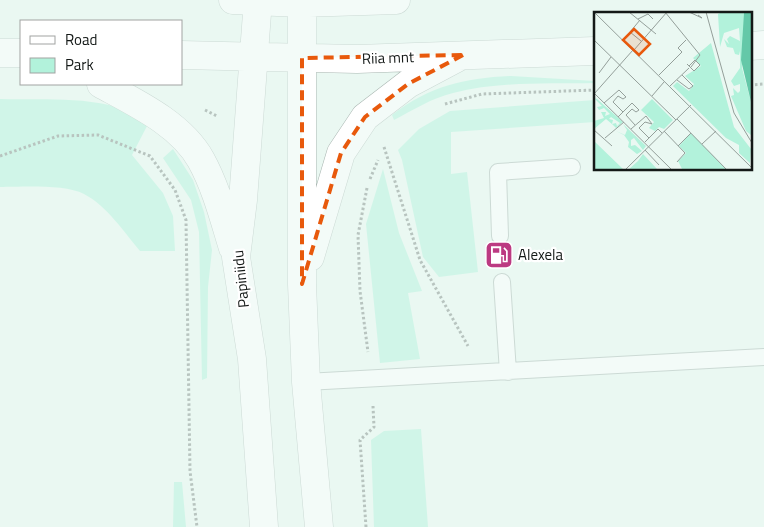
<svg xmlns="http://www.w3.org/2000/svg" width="764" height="527" font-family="'Titillium Web',sans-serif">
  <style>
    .green { fill: #b2f2db }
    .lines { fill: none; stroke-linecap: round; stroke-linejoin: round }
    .lane-casing { stroke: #a9b6b1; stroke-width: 18 }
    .secondary-casing { stroke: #a9b6b1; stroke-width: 29 }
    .path { stroke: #7c8682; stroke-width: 3; stroke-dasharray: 2.5 2.5; stroke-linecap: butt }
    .lane { stroke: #fff; stroke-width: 16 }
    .secondary { stroke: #fff; stroke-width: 28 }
    .marked { fill: none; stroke: #e8590c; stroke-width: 4; stroke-dasharray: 10 6; stroke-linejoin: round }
    .labels { text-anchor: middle; stroke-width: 4.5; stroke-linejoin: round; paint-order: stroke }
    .street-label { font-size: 15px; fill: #141917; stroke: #fff }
    .poi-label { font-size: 15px; fill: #141917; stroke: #fff; text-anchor: start }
    .inset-road { fill: none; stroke: #949f9a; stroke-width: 1 }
    .view { fill: #e8590c; fill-opacity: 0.15; stroke: #e8590c; stroke-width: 2.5 }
    .inset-edge { fill: none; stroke: #141917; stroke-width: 2.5 }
  </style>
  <rect width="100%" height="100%" fill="#eaf8f2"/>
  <path class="green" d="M511 76 595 81V83C549 84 499 81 453 93 432 98 413 110 394 120L392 115C430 86 464 78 511 76Z
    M0 99C36 100 74 97 109 105 123 109 135 118 147 126L132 155 163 193 173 216 175 251H140C124 232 107 206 84 194 65 184 21 187 0 187Z
    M595 100V122L451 132V174L467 172 478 272 439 277 423 257 402 160 398 150 419 129 450 111Z
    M173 149 193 180 204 212 212 250 208 287 207 378 202 380 199 232 191 200 163 158Z
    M383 169 399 233 422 291 408 293 420 359 380 363 366 224Z
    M421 429 428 527H374L371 440 384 431Z
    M174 482H182L186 527H173Z"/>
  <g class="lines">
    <defs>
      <path id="lane" d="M500 236 498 172 572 167
        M502 282 508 372
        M306 382 764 357"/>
      <path id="secondary" d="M233 0 301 3 396 0
        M258 0 243 200 236 257 252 359 264 527
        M302 0V284L306 382 319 527
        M750 46 764 45
        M0 53H21
        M181 55 357 59 595 51
        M101 84C136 103 181 124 201 160 216 187 224 219 233 248
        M310 257 341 153 365 117 408 84 457 58"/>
    </defs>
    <use href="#lane" class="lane-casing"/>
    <use href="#secondary" class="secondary-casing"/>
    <path class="path" d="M750 85 764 84
      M445 104 482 94 595 90
      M205 110 217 116
      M384 147 420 260 468 346
      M0 156 58 136 98 135 150 156 175 190 186 220 190 471 197 527
      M370 179 378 160
      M367 188 358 235 360 291 368 352
      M366 527 360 440 374 427 373 406"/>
    <use href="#lane" class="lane"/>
    <use href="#secondary" class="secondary"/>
  </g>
  <path d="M0 0H764V527H0ZM463 55 408 84 365 117 341 153 302 284V58Z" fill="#eaf8f2" fill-opacity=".55" fill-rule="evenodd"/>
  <path class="marked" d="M463 55 408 84 365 117 341 153 302 284V58Z"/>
  <defs>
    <symbol id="fuel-square" viewBox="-11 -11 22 22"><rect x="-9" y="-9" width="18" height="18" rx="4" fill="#bc3a82" stroke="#fff"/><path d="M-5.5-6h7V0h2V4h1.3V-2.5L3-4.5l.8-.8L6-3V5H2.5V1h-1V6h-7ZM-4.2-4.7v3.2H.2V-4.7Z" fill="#fff"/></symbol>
  </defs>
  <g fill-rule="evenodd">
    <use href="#fuel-square" x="483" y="239" width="32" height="32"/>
  </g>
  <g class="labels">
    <g class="street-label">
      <text transform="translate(388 58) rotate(-2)" y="5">Riia mnt</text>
      <text transform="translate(241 279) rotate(-96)" y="5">Papiniidu</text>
    </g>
    <g class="poi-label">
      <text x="518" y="260">Alexela</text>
    </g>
  </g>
  <g transform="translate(594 12)">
    <rect width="158" height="158" fill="#eaf8f2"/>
    <path d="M128 0H151L148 56 157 90V123L152 119 137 84 140 83 139 76 144 81 146 79V72L140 74 137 69 146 56V39L145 43 141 42 139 36 133 35 130 27 135 32 133 27 136 24 146 29 145 16 130 21 126 35 124 2ZM117 31 140 115 157 137 156 151 145 141V133L132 126 79 74 83 70 95 79 100 72 91 64 107 54 99 46ZM0 86 3 87 29 110 22 116 18 112 22 111 23 114 26 111 17 105 15 107 19 108 18 112 12 107 0 117V109L10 106 7 100H12L11 104 16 102 10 96 5 98 3 95 8 94ZM58 87 79 108 70 117 65 115 61 119 55 116 60 110 47 98ZM29 112 52 134 49 138 40 126 37 128V134L41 133 48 139 43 142 34 135 35 130 30 123 22 119 31 123 33 118ZM97 121 132 157H88L84 149 92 141 85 134ZM0 129 29 157H0ZM49 142 63 157 34 158 44 149Z" fill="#b2f2db"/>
    <path d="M157 0H158L157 90 147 48 150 1Z" fill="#64c8a8"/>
    <path class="inset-road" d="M0 0 158 156M35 0 62 22M71 0 106 43 97 55M95 0 108 6 104 3M112 0 140 101 158 131M44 7 54 2 59 7M46 8 36 20 47 29M0 28 82 108M40 38 73 0M93 52 100 59 106 53 101 48 95 54M5 61 17 45M65 63 88 40 84 36 92 28M83 68 95 77 99 74 88 63M76 74 95 56M0 81 78 158M0 82 39 38M58 84 70 70M10 91 25 78 32 85 29 87 24 84 19 90 29 100M24 105 38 91 45 98 42 100 38 97 32 103 41 113M83 107 133 158M37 117 52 104 58 112 51 110 45 116 55 126M0 118 18 134M70 119 91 141 83 150M11 126 30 110M51 130 64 117 68 121M108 132 122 119M84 134 97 121M51 138 65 153M31 158 97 93"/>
    <path class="view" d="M40 17 56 32 45 43 29 28Z"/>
    <rect width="158" height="158" class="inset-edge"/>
  </g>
  <rect x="20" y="20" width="162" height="65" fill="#ffffff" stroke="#a1a3a2"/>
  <rect x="30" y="36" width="25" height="8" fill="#ffffff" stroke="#a1a3a2"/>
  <text x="65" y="45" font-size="15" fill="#141917">Road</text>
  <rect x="30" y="58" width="25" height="15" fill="#b2f2db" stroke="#a1a3a2"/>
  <text x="65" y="70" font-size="15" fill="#141917">Park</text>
</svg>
